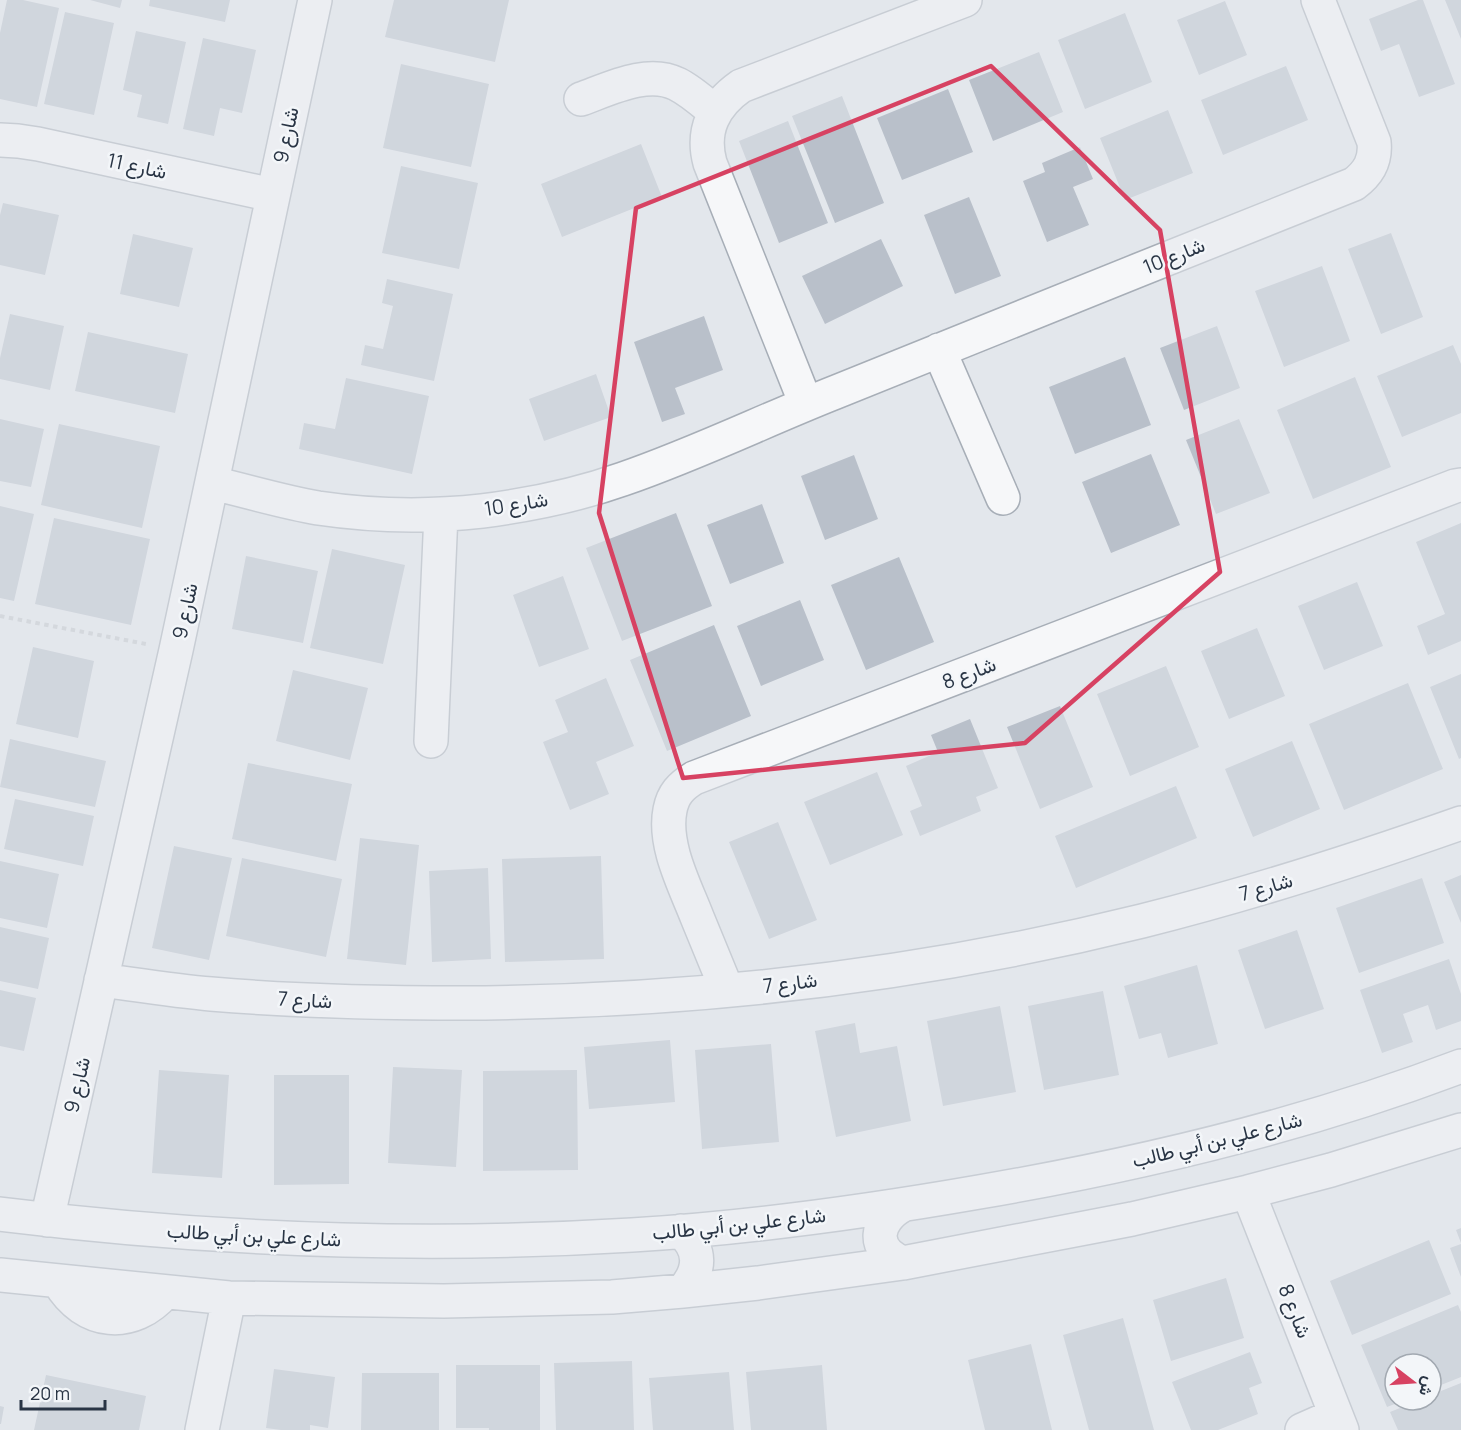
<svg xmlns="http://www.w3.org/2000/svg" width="1461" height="1430" font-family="Manrope,Vazirmatn,sans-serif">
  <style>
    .building { fill: #b9c0ca }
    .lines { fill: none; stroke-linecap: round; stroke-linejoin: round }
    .minor-casing { stroke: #a7aeb7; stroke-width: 36 }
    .path { stroke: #c1c5ca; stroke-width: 4; stroke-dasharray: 4.5 4.5; stroke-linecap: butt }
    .minor { stroke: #f6f7f9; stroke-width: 33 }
    .marked { fill: none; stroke: #d74262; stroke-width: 4.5; stroke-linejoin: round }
    .labels { text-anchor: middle; stroke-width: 5; stroke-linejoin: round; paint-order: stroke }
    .street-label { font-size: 20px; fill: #293545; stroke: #f3f6f9 }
  </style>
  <rect width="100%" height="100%" fill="#e3e7ec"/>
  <path class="building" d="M7 0H23L59 8 37 107 0 99V33Z
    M90 0H122L120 8Z
    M150 0H230L225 22 149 6Z
    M394 0H509L495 62 385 37Z
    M1418 0H1423L1455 84 1419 97 1399 44 1381 51 1369 19Z
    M1445 0H1461V39Z
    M1225 1 1247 55 1199 75 1177 20Z
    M65 12 114 23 94 115 44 104Z
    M1125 13 1152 82 1085 109 1058 40Z
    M136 31 186 42 168 124 137 117 142 95 123 90Z
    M203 38 256 50 242 113 220 108 214 136 183 129Z
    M1039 52 1063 112 993 141 969 80Z
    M401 64 489 84 471 167 383 148Z
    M1286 66 1308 120 1223 155 1201 100Z
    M948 89 973 152 902 180 877 118Z
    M842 96 884 203 835 223 792 116Z
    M1168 110 1193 173 1125 200 1100 138Z
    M788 121 828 223 779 243 739 141Z
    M641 144 662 197 562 237 541 184Z
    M1080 147 1093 179 1073 187 1089 225 1047 242 1023 181 1045 172 1042 163Z
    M401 166 478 183 459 269 382 253Z
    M969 197 1001 276 955 294 924 215Z
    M3 203 59 215 45 275 0 265V215Z
    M1391 233 1423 317 1381 334 1348 249Z
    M133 234 193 248 179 307 120 294Z
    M881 239 903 286 825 324 802 276Z
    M1322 266 1350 341 1284 367 1255 291Z
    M387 279 453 294 434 381 361 365 365 345 383 349 393 306 382 303Z
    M10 314 64 326 50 390 0 379V358Z
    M704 316 723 370 675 388 685 414 662 422 634 342Z
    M1217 326 1240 388 1184 410 1160 348Z
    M88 332 188 354 175 413 75 391Z
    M1453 345 1461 364V413L1402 437 1377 376Z
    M1125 357 1151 425 1075 454 1049 387Z
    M596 374 611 417 544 441 529 399Z
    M1355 377 1391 467 1313 499 1277 410Z
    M346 378 429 396 412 474 299 449 304 423 335 429Z
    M0 419 44 429 31 487 0 481Z
    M1239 419 1270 493 1216 514 1186 440Z
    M59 424 160 446 142 528 41 505Z
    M1151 454 1180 525 1111 553 1082 482Z
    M854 455 878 519 825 540 801 476Z
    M762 504 784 563 730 584 707 525Z
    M0 506 34 514 14 601 0 598Z
    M676 513 712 606 622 641 586 548Z
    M54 518 150 539 131 625 35 604Z
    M1461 523V641L1428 655 1417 626 1445 614 1416 542Z
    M332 549 405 565 383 664 310 648Z
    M246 556 318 571 303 643 232 629Z
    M899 557 934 642 866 670 831 585Z
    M563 576 589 649 539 667 513 595Z
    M1357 582 1383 646 1324 670 1298 606Z
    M800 600 824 660 761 686 737 626Z
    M714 625 751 716 667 751 630 660Z
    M1257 628 1285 696 1229 719 1201 651Z
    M33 647 94 661 78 738 16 724Z
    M1166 666 1199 747 1130 776 1097 694Z
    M293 670 368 688 350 760 276 741Z
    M1461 674V758L1459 759 1430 687Z
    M606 678 634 746 596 762 609 794 570 810 543 742 568 732 555 700Z
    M1408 683 1443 769 1344 810 1309 724Z
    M1060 706 1093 787 1040 809 1007 727Z
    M970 719 998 788 976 797 981 811 920 836 910 811 922 806 906 766 938 752 931 735Z
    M10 739 106 761 95 807 0 787Z
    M1292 741 1320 809 1253 837 1225 769Z
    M248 763 352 784 336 861 232 839Z
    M877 772 903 835 830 865 804 802Z
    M1176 786 1197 838 1076 888 1055 836Z
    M15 799 94 816 83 866 4 849Z
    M778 822 817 920 769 939 729 842Z
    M360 838 419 845 406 965 347 959Z
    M174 846 232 858 209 960 152 948Z
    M601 856 604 959 505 962 502 859Z
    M242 858 342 879 326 957 226 936Z
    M0 861 59 874 47 928 0 918Z
    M488 868 491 959 432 962 429 871Z
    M1461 875V923L1444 882Z
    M1422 878 1444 943 1359 973 1336 908Z
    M0 927 49 938 38 989 0 981Z
    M1297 930 1324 1009 1265 1029 1238 950Z
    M1449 959 1461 994V1021L1436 1030 1428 1005 1403 1014 1413 1042 1382 1053 1360 990Z
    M1197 965 1218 1044 1168 1058 1161 1033 1139 1039 1124 986Z
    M0 990 36 998 24 1051 0 1046Z
    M1103 991 1119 1075 1044 1090 1028 1006Z
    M1000 1006 1016 1092 943 1106 927 1021Z
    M855 1023 860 1053 897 1046 911 1121 836 1137 815 1031Z
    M670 1040 675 1102 589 1109 584 1047Z
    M771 1044 779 1142 702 1149 695 1050Z
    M393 1067 462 1070 456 1167 388 1163Z
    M159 1070 229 1075 222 1178 152 1173Z
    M577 1070 578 1170 483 1171V1071Z
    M274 1075H349V1184L274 1185Z
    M1461 1228V1243L1456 1230Z
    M1429 1240 1451 1294 1352 1335 1330 1281Z
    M1461 1244V1277L1450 1248Z
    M1226 1278 1244 1338 1171 1361 1153 1300Z
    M1458 1305 1461 1312V1377L1431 1389V1364H1395V1400H1405L1387 1407 1361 1345Z
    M1123 1318 1154 1430H1089L1063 1335Z
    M1031 1344 1052 1430H985L968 1360Z
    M1250 1352 1262 1383 1249 1388 1258 1414 1218 1430H1191L1172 1382Z
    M632 1361 634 1430H556L554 1363Z
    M456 1365H540V1430H489V1428H456Z
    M822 1365 827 1430H751L746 1372Z
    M274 1369 335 1377 328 1428 310 1425V1430H281L266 1428Z
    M729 1372 734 1430H653L649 1378Z
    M362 1373H439V1430H361Z
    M46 1375 146 1396 139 1430H34Z
    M1461 1383V1430H1398L1390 1412 1420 1400H1431V1395Z
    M0 1406 4 1407 1 1424H0Z"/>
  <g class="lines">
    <defs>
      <path id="minor" d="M581 99C609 89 648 69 677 84 691 91 703 102 715 112
        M0 140 18 141 38 144 273 195
        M939 350 1003 498
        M806 404 710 163C701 130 714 105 741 86L965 0
        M212 483C247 491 283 502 318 508 372 516 428 517 482 511 529 505 578 495 623 479 696 454 765 420 836 392 1009 322 1181 253 1354 184 1369 173 1376 160 1374 142L1318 0
        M431 741 441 514
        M101 980C138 985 175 991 211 994 294 1001 378 1003 461 1003 690 1002 920 976 1142 921 1250 894 1356 860 1461 823
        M727 990C717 966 707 941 697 917 685 886 663 845 670 810 673 794 681 786 694 778L1455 486 1461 485
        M1248 1192 1342 1430
        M0 1214C210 1240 421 1248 632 1235 748 1228 864 1212 979 1192 1143 1164 1306 1125 1461 1066
        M47 1220 176 650 315 0
        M681 1231C702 1250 701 1270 683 1291
        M903 1263C870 1250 875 1220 903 1205
        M0 1275 229 1298 444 1301 612 1297 683 1291 758 1283 903 1263 1132 1219 1248 1192 1331 1170 1461 1130
        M59 1282C84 1325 133 1330 165 1292
        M202 1430 229 1298
        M1302 1430 1336 1415"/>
    </defs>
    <use href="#minor" class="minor-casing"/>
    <path class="path" d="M0 616 146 644"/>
    <use href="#minor" class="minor"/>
  </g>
  <path d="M0 0H1461V1430H0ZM991 66 1160 230 1220 572 1025 743 683 778 599 513 636 208Z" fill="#e3e7ec" fill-opacity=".55" fill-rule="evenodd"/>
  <path class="marked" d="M991 66 1160 230 1220 572 1025 743 683 778 599 513 636 208Z"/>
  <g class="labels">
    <g class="street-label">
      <text transform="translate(286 135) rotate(-78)" y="7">شارع 9</text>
      <text transform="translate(137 166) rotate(12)" y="7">شارع 11</text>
      <text transform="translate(1174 256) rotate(-22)" y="7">شارع 10</text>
      <text transform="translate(516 504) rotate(-9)" y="7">شارع 10</text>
      <text transform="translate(185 611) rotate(-78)" y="7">شارع 9</text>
      <text transform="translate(969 673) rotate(-21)" y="7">شارع 8</text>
      <text transform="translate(1266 887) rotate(-16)" y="7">شارع 7</text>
      <text transform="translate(790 983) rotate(-7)" y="7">شارع 7</text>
      <text transform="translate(305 1000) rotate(3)" y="7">شارع 7</text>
      <text transform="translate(77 1085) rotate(-77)" y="7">شارع 9</text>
      <text transform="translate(1217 1140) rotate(-14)" y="7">شارع علي بن أبي طالب</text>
      <text transform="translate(739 1224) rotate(-6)" y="7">شارع علي بن أبي طالب</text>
      <text transform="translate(254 1235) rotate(3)" y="7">شارع علي بن أبي طالب</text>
      <text transform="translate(1295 1311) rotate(68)" y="7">شارع 8</text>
    </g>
  </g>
  <g transform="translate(1413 1382) rotate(107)"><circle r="28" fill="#f3f6f9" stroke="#a2a9b1" stroke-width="1.5"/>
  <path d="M0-4.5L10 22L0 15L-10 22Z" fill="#d74262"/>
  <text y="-9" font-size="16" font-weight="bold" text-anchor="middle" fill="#293545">ش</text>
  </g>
  <path d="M21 1400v9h84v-9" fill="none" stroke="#293545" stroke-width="3"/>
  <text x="30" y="1400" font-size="18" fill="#293545" stroke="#f3f6f9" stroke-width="4.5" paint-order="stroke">20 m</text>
</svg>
